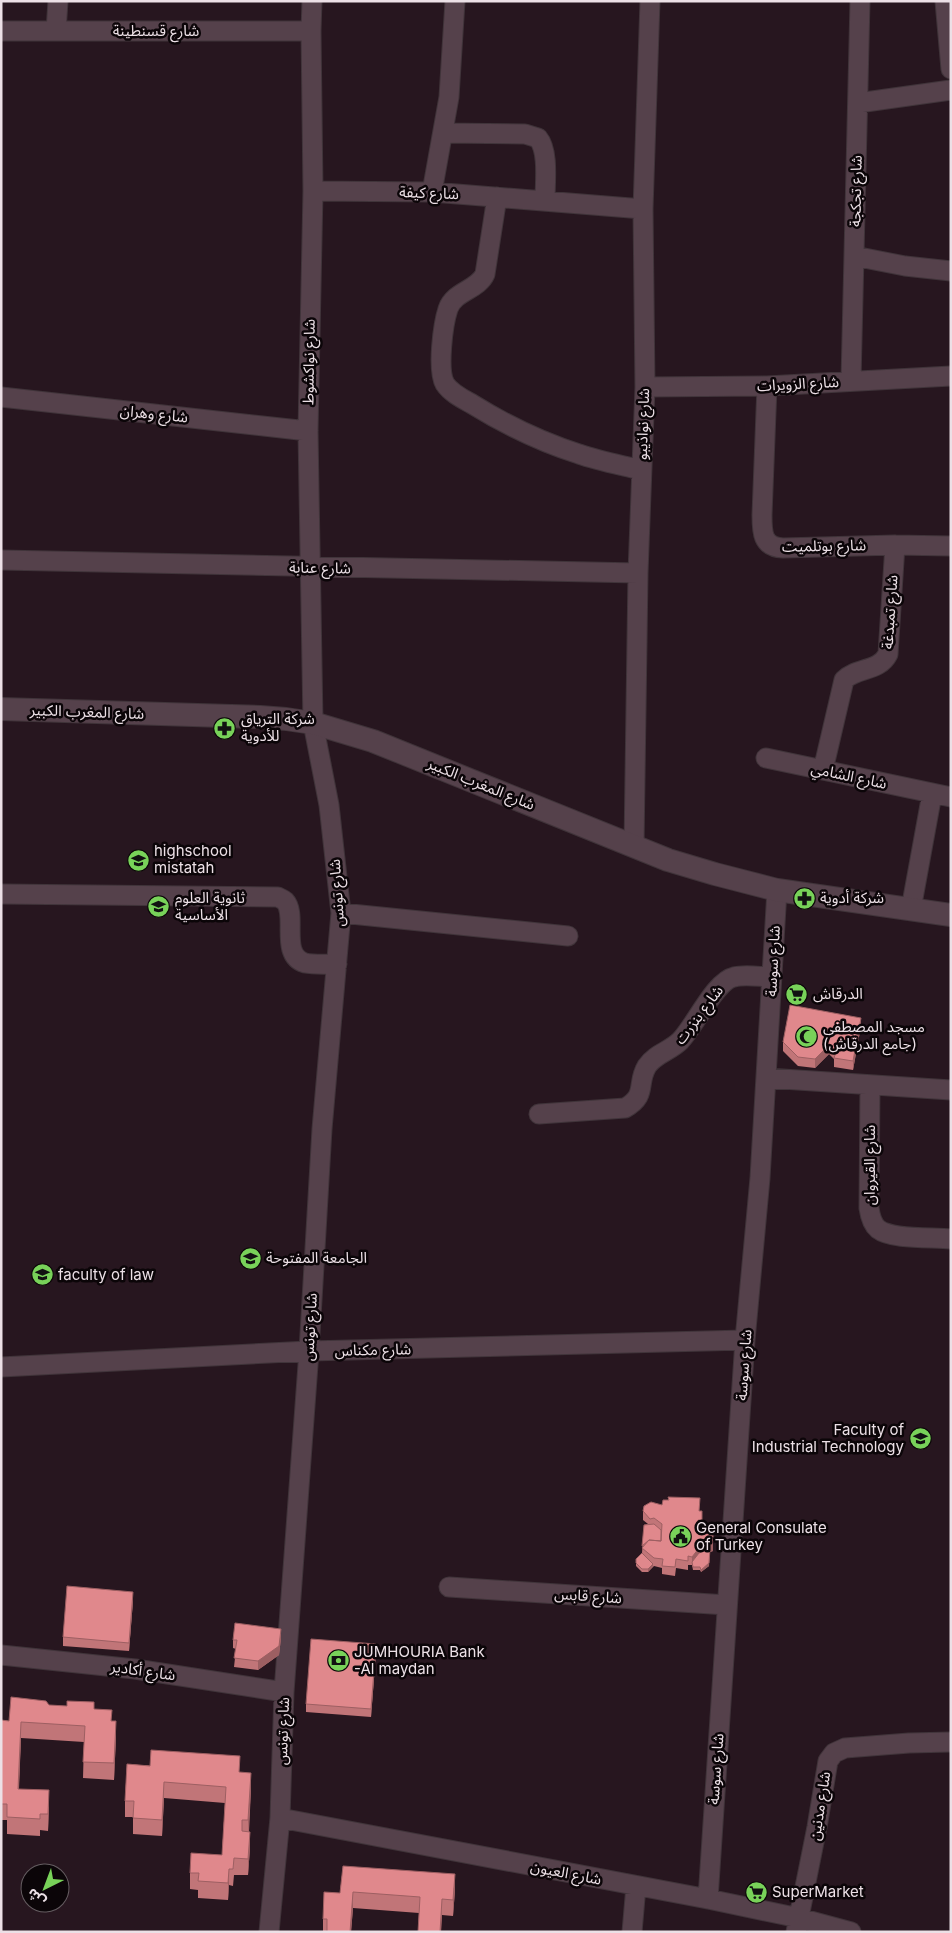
<svg xmlns="http://www.w3.org/2000/svg" width="952" height="1933" font-family="Inter,'Noto Sans Arabic',sans-serif">
  <style>
    .lines { fill: none; stroke-linecap: round; stroke-linejoin: round }
    .minor-casing { stroke: #40343a; stroke-width: 21 }
    .tertiary-casing { stroke: #40343a; stroke-width: 24 }
    .minor { stroke: #55414b; stroke-width: 19 }
    .tertiary { stroke: #55414b; stroke-width: 22 }
    .wall { fill: #c17578 }
    .shaded-wall { fill: #9d5f62 }
    .building { fill: #e0888c; stroke: #9d5f62 }
    .labels { text-anchor: middle; stroke-width: 5; stroke-linejoin: round; paint-order: stroke }
    .street-label { font-size: 15px; fill: #ece0e6; stroke: #0b0508 }
    .poi-label { font-size: 15px; fill: #ece0e6; stroke: #0b0508; text-anchor: start }
  </style>
  <rect width="100%" height="100%" fill="#27161f"/>
  <g class="lines">
    <defs>
      <path id="minor" d="M945 1 951 69
        M1 31H311
        M56 31 58 1
        M858 103 951 90
        M443 133 525 134 538 138C549 151 545 183 545 200
        M313 191 432 192 643 209
        M432 192 449 97 455 1
        M497 197 485 274C478 290 454 291 448 309 443 324 437 370 445 384 451 393 463 399 472 404 506 425 541 442 579 454 599 461 621 465 641 470
        M854 256 905 266 951 271
        M851 381 860 1
        M767 386 762 515C762 532 762 547 783 548L895 545 951 546
        M645 387 767 386 951 376
        M1 397 308 431
        M1 560 638 573
        M766 758 951 797
        M823 770 844 680C857 667 879 672 888 654L895 545
        M634 846 638 573 645 387 643 209 650 1
        M1 894 278 897C281 899 283 899 285 901 298 915 279 955 305 963 315 965 327 964 337 964
        M911 909 932 794
        M341 913 568 936
        M767 1078 951 1090
        M870 1085 869 1208C870 1215 872 1224 878 1229 892 1240 932 1237 951 1239
        M539 1114 625 1108C648 1095 636 1084 647 1066 655 1054 670 1051 680 1041 695 1026 715 981 734 977 745 974 761 977 772 977
        M1 1367 309 1351 745 1340
        M449 1587 727 1605
        M1 1655 135 1669 284 1692
        M280 1818 708 1899 799 1918 851 1932
        M708 1899 745 1340 760 1178 777 890
        M269 1932 280 1818 284 1692 309 1351 322 1129 341 913 329 805 313 723 308 431 313 191 311 31 312 1
        M632 1932 636 1886
        M796 1932 817 1827 828 1761 834 1753 845 1748 909 1743 951 1742"/>
      <path id="tertiary" d="M1 709 260 717 286 719 313 723 373 741 668 860 715 874 777 890 951 915"/>
    </defs>
    <use href="#minor" class="minor-casing"/>
    <use href="#tertiary" class="tertiary-casing"/>
    <use href="#minor" class="minor"/>
    <use href="#tertiary" class="tertiary"/>
  </g>
  <path class="wall" d="M861 1026 853 1070 834 1067V1059L829 1054 815 1068 798 1066 783 1051V1042Z
    M668 1497 699 1511H702V1529H698V1533L713 1551 710 1552 709 1566 701 1572 700 1570H693L692 1565H688V1570L676 1568 675 1576 662 1574V1568L654 1566 648 1572H642L636 1566V1559L642 1553 644 1525 648 1524 643 1520V1511L662 1505 668 1500Z
    M133 1601 129 1651 63 1646V1637Z
    M281 1638 279 1655 258 1670 234 1667 236 1649 233 1648V1640Z
    M376 1653 371 1717 306 1712V1704Z
    M49 1705 94 1709 112 1721 116 1737 114 1780 83 1778 84 1742 21 1738 19 1789 49 1807 48 1831 40 1830V1836L7 1834V1820H1V1720L9 1721Z
    M127 1764 240 1772 251 1789 249 1832 250 1848 248 1875H234L233 1886 229 1885 228 1900 198 1898V1890L190 1889V1873L222 1855 225 1803 164 1798 162 1836 133 1834V1817H125V1801Z
    M343 1866 455 1890 453 1916 442 1915 441 1932H418L419 1913 353 1908 351 1932H323V1919L340 1893Z"/>
  <path class="shaded-wall" d="M861 1018V1026L853 1070V1061Z
    M829 1045V1054L815 1068V1059Z
    M713 1534V1551L699 1556 692 1565V1557L699 1548Z
    M709 1563V1566L701 1572V1570Z
    M653 1564V1566L648 1572V1569Z
    M133 1592V1601L129 1651V1643Z
    M281 1629V1638L279 1655 258 1670V1661Z
    M376 1644V1653L371 1717V1709Z
    M116 1721V1737L114 1780V1763Z
    M21 1722V1738L18 1805V1789Z
    M251 1773V1789L248 1837V1820Z
    M164 1782V1798L162 1836V1820Z
    M49 1790V1807L48 1831V1814Z
    M250 1832V1848L248 1875V1859Z
    M229 1869V1885L228 1900V1883Z
    M455 1874V1890L453 1916V1900Z
    M353 1892V1908L351 1932H350Z
    M442 1899 441 1932H440Z"/>
  <path class="building" d="M790 1005 861 1018 853 1061 834 1058 836 1052 829 1045 815 1059 798 1057 783 1042Z
    M668 1497 700 1498 699 1511H702V1521L698 1520V1533L713 1534V1542L699 1548 692 1557 688 1556V1561L676 1559 675 1567 662 1566 663 1559 654 1558 642 1548 649 1540 661 1541 662 1524 654 1518 650 1519 643 1511 644 1506 651 1502 662 1505 663 1500H669Z
    M654 1524 661 1530V1541L649 1540 642 1546 644 1525Z
    M710 1549 709 1563 701 1570 700 1567H693L692 1562 699 1553Z
    M642 1553 653 1564 648 1569H642L636 1563V1559Z
    M67 1586 133 1592 129 1643 63 1637Z
    M235 1623 281 1629 279 1646 258 1661 234 1658 237 1640H233Z
    M311 1639 376 1644 371 1709 306 1704Z
    M11 1697 46 1701 49 1705 67 1706V1701L94 1702V1709L112 1710 111 1721H116L114 1763 83 1762 85 1726 21 1722 18 1789 49 1790 48 1814H40V1819L7 1817V1804H1V1720L9 1721Z
    M151 1750 240 1756 239 1772 251 1773 248 1820H242V1831L250 1832 248 1859 234 1858 233 1869H229L228 1883 198 1881 199 1873H190L191 1853 222 1855 226 1787 164 1782 162 1820 133 1818 134 1801H125L127 1764 150 1766Z
    M343 1866 455 1874 453 1900 442 1899 440 1932H418L420 1897 353 1892 350 1932H327V1919H323L324 1892 340 1893Z"/>
  <defs>
    <symbol id="pharmacy-disc" viewBox="-11 -11 22 22"><circle r="9.5" fill="#78d259" stroke="#0b0508"/><path d="M-2-6h4v4h4v4h-4v4h-4v-4h-4v-4h4Z" fill="#111"/></symbol>
    <symbol id="school-disc" viewBox="-11 -11 22 22"><circle r="9.5" fill="#78d259" stroke="#0b0508"/><path d="M0-5L7-2L0 1L-7-2ZM-4 1L0 2.5L4 1V4Q0 6-4 4Z" fill="#111"/></symbol>
    <symbol id="supermarket-disc" viewBox="-11 -11 22 22"><circle r="9.5" fill="#78d259" stroke="#0b0508"/><path d="M-6-5.5h2.5l.6 2H6L4.5 2H-2.5L-4.4-4H-6ZM-1.5 3.2a1.3 1.3 0 1 0 .1 0ZM3 3.2a1.3 1.3 0 1 0 .1 0Z" fill="#111"/></symbol>
    <symbol id="mosque-disc" viewBox="-11 -11 22 22"><circle r="9.5" fill="#78d259" stroke="#0b0508"/><path d="M3.5-4.9A6 6 0 1 0 3.5 4.9A5 5 0 1 1 3.5-4.9Z" fill="#111"/></symbol>
    <symbol id="university-disc" viewBox="-11 -11 22 22"><circle r="9.5" fill="#78d259" stroke="#0b0508"/><path d="M0-5L7-2L0 1L-7-2ZM-4 1L0 2.5L4 1V4Q0 6-4 4Z" fill="#111"/></symbol>
    <symbol id="civic-disc" viewBox="-11 -11 22 22"><circle r="9.5" fill="#78d259" stroke="#0b0508"/><path d="M-.6-6.5H3V-4.5H.6V-3L4-1V1h2V6H-6V1h2V-1L-.6-3ZM-1.2 2.5V6h2.4V2.5Z" fill="#111"/></symbol>
    <symbol id="bank-disc" viewBox="-11 -11 22 22"><circle r="9.5" fill="#78d259" stroke="#0b0508"/><path d="M-6-4H6V4H-6ZM0-2.3a2.3 2.3 0 1 0 0 4.6a2.3 2.3 0 1 0 0-4.6Z" fill="#111"/></symbol>
  </defs>
  <g fill-rule="evenodd">
    <use href="#pharmacy-disc" x="212" y="716" width="25" height="25"/>
    <use href="#school-disc" x="126" y="848" width="25" height="25"/>
    <use href="#pharmacy-disc" x="792" y="886" width="25" height="25"/>
    <use href="#school-disc" x="146" y="894" width="25" height="25"/>
    <use href="#supermarket-disc" x="784" y="982" width="25" height="25"/>
    <use href="#mosque-disc" x="794" y="1024" width="25" height="25"/>
    <use href="#school-disc" x="238" y="1246" width="25" height="25"/>
    <use href="#university-disc" x="30" y="1262" width="25" height="25"/>
    <use href="#university-disc" x="908" y="1426" width="25" height="25"/>
    <use href="#civic-disc" x="668" y="1524" width="25" height="25"/>
    <use href="#bank-disc" x="326" y="1648" width="25" height="25"/>
    <use href="#supermarket-disc" x="744" y="1880" width="25" height="25"/>
  </g>
  <g class="labels">
    <g class="street-label">
      <text x="156" y="36">شارع قسنطينة</text>
      <text transform="translate(856 191) rotate(-89)" y="5">شارع تجكجة</text>
      <text transform="translate(429 193) rotate(2)" y="5">شارع كيفة</text>
      <text transform="translate(309 362) rotate(-89)" y="5">شارع نواكشوط</text>
      <text transform="translate(798 384) rotate(-3)" y="5">شارع الزويرات</text>
      <text transform="translate(154 414) rotate(6)" y="5">شارع وهران</text>
      <text transform="translate(643 424) rotate(-88)" y="5">شارع نواذيبو</text>
      <text transform="translate(824 546) rotate(-1)" y="5">شارع بوتلميت</text>
      <text transform="translate(320 568) rotate(1)" y="5">شارع عنابة</text>
      <text transform="translate(890 612) rotate(-86)" y="5">شارع تمبدغة</text>
      <text transform="translate(87 712) rotate(2)" y="5">شارع المغرب الكبير</text>
      <text transform="translate(849 776) rotate(12)" y="5">شارع الشامي</text>
      <text transform="translate(481 784) rotate(22)" y="5">شارع المغرب الكبير</text>
      <text transform="translate(337 893) rotate(-94)" y="5">شارع تونس</text>
      <text transform="translate(773 961) rotate(-87)" y="5">شارع سوسة</text>
      <text transform="translate(699 1015) rotate(-53)" y="5">شارع بنزرت</text>
      <text transform="translate(870 1165) rotate(-90)" y="5">شارع القيروان</text>
      <text transform="translate(310 1327) rotate(-87)" y="5">شارع تونس</text>
      <text transform="translate(373 1350) rotate(-1)" y="5">شارع مكناس</text>
      <text transform="translate(744 1365) rotate(-86)" y="5">شارع سوسة</text>
      <text transform="translate(588 1596) rotate(4)" y="5">شارع قابس</text>
      <text transform="translate(143 1671) rotate(8)" y="5">شارع أكادير</text>
      <text transform="translate(283 1731) rotate(-88)" y="5">شارع تونس</text>
      <text transform="translate(716 1769) rotate(-86)" y="5">شارع سوسة</text>
      <text transform="translate(820 1806) rotate(-81)" y="5">شارع مدنين</text>
      <text transform="translate(566 1873) rotate(11)" y="5">شارع العيون</text>
    </g>
    <g class="poi-label">
      <text x="241" y="724">شركة الترياق<tspan x="241" dy="17">للأدوية</tspan></text>
      <text x="154" y="856">highschool<tspan x="154" dy="17">mistatah</tspan></text>
      <text x="175" y="903">ثانوية العلوم<tspan x="175" dy="17">الأساسية</tspan></text>
      <text x="820" y="903">شركة أدوية</text>
      <text x="813" y="999">الدرقاش</text>
      <text x="823" y="1032">مسجد المصطفى<tspan x="823" dy="17">(جامع الدرقاش)</tspan></text>
      <text x="266" y="1263">الجامعة المفتوحة</text>
      <text x="58" y="1280">faculty of law</text>
      <text x="904" y="1435" text-anchor="end">Faculty of<tspan x="904" dy="17">Industrial Technology</tspan></text>
      <text x="696" y="1533">General Consulate<tspan x="696" dy="17">of Turkey</tspan></text>
      <text x="354" y="1657">JUMHOURIA Bank<tspan x="354" dy="17">-Al maydan</tspan></text>
      <text x="772" y="1897">SuperMarket</text>
    </g>
  </g>
  <rect width="952" height="1933" fill="none" stroke="#ece0e6" stroke-width="5"/>
  <g transform="translate(45 1888) rotate(222)"><circle r="24" fill="#0b0508" stroke="#655d61"/>
  <path d="M0-4L9 19L0 12L-9 19Z" fill="#78d259"/>
  <text y="-8" font-size="14" font-weight="bold" text-anchor="middle" fill="#ece0e6">ش</text>
  </g>
</svg>
